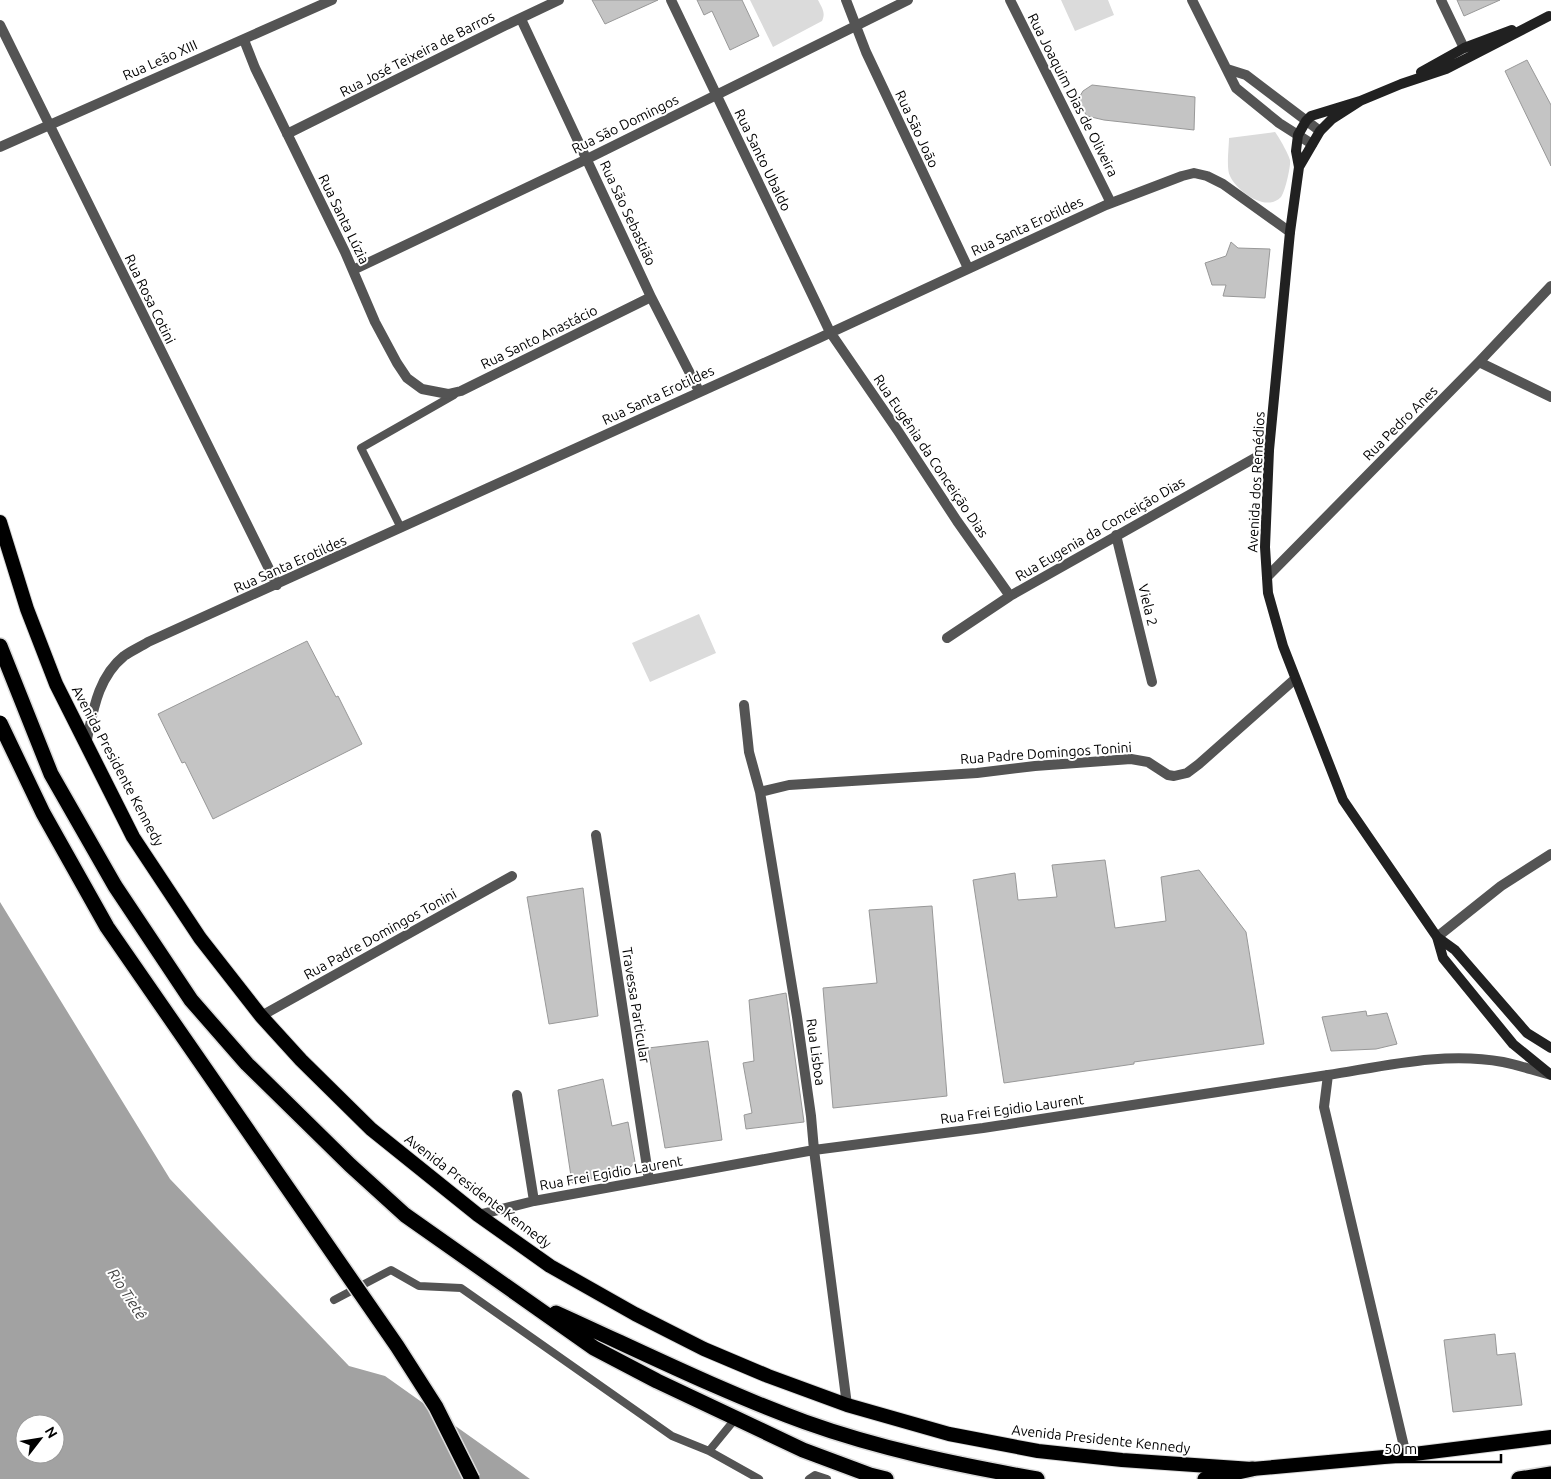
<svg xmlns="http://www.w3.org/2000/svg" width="1551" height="1479" font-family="Ubuntu,sans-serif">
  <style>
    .green { fill: #dbdbdb }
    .water { fill: #a2a2a2; fill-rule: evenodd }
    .building { fill: #c4c4c4; stroke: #989898 }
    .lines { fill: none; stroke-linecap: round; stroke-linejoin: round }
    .trunk-casing { stroke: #dbdbdb; stroke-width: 16 }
    .motorway-casing { stroke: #dbdbdb; stroke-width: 18 }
    .service { stroke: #545454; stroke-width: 8 }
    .minor { stroke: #545454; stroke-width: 10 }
    .tertiary { stroke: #545454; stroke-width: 10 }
    .secondary { stroke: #212121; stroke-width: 10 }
    .trunk { stroke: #000; stroke-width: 14 }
    .motorway { stroke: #000; stroke-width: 15 }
    .motorway-bridge-casing { stroke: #dbdbdb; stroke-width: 18; stroke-linecap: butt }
    .motorway-bridge { stroke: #000; stroke-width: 15 }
    .labels { text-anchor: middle; stroke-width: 4; stroke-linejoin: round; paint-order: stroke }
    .street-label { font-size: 14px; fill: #000; stroke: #fff }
    .water-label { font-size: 15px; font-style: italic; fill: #434343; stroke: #fff }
  </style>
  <rect width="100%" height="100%" fill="#fff"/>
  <path class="green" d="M750 0H818C822 8 826 13 822 21L773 47Z
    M1061 0H1108L1114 15 1075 31Z
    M1275 132C1279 137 1289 155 1290 160 1291 166 1285 192 1281 197 1266 213 1237 191 1230 176 1226 169 1229 147 1229 138Z
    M699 614 716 653 650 682 632 643Z"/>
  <path class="water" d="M0 902 170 1179 349 1366 385 1376 530 1479H0ZM25 1424H55V1454H25Z"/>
  <path class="building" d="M592 0H658L605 24Z
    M697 0H742L759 36 730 50 712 11 704 15Z
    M1457 0H1500L1464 16Z
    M1527 60 1551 105V166L1505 71Z
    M1092 85 1195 97 1194 130 1104 120 1087 116 1081 107 1080 96 1083 91Z
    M1231 242 1238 248 1270 249 1265 298 1223 296 1226 285H1212L1205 263 1226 256Z
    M307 641 336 697 338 696 362 744 213 819 185 762 182 763 158 714Z
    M1105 860 1115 928 1166 921 1161 877 1199 870 1246 932 1264 1044 1134 1062V1064L1004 1083 973 880 1015 873 1018 900 1057 897 1052 865Z
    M583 888 598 1016 549 1024 527 897Z
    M932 906 947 1096 833 1108 823 988 877 983 869 910Z
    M786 993 804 1122 746 1129 744 1115 752 1113 743 1063 754 1061 749 1000Z
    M1366 1011 1367 1016 1387 1013 1397 1044 1376 1049 1331 1051 1322 1017Z
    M708 1041 722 1140 665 1148 648 1048Z
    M603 1079 612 1126 628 1122 635 1162 627 1171 572 1183 558 1090Z
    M1495 1334 1497 1355 1515 1353 1522 1405 1453 1412 1444 1340Z"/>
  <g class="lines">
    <defs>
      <path id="trunk" d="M0 522 27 609 56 684 133 837 200 938 261 1016 301 1060 371 1129 478 1215 550 1266 635 1314 704 1349 768 1376 847 1405 949 1434 1038 1451 1122 1460 1252 1469 1406 1455 1551 1437"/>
      <path id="motorway" d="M0 646 51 774 115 886 191 1000 247 1064 350 1165 405 1215 594 1348 657 1381 803 1450 870 1475 886 1479
        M556 1313C638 1350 720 1391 805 1422 880 1449 959 1465 1037 1479
        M1205 1479 1252 1469
        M1519 1479 1551 1474"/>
    </defs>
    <use href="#trunk" class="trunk-casing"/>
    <use href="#motorway" class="motorway-casing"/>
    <path class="service" d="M401 528 361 448 454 395
      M334 1300 391 1270 419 1286 461 1288 672 1436 709 1451 736 1418
      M709 1451 759 1479
      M809 1479 815 1475 827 1479"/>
    <path class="minor" d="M671 0 830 332 898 431 957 521 1010 596
      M846 0 866 52 968 268
      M1010 0 1111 203
      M1441 0 1464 48
      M521 19 651 297 699 391
      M0 25 277 585
      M244 40 255 68 345 252 375 322 397 363 407 378 422 389 448 394 461 391 651 297
      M287 134 504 26 559 0
      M0 147 332 0
      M353 270 587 159 908 0
      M1479 362 1551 397
      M1116 535 1152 682
      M1267 577 1479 362 1551 286
      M947 638 1010 596 1269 450
      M744 705 749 752 760 792 797 1017 811 1116 814 1150 847 1405
      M86 744C93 712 97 678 124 656 131 651 140 647 148 642L817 339 1106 205 1182 176 1194 173 1207 176 1223 184 1290 232
      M760 792 789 785 977 773 1035 766 1131 759 1148 762 1168 775 1174 776 1187 773 1199 764 1295 679
      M596 835 649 1180
      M1437 937 1501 886 1551 854
      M261 1016 512 876
      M517 1095 534 1201
      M478 1215 534 1201 814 1150 983 1128 1328 1075"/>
    <path class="tertiary" d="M1192 0 1236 88 1279 123 1312 144
      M1227 69 1246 75 1320 131
      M1406 1455 1324 1107 1328 1075C1385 1066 1445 1051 1503 1062 1519 1065 1535 1071 1551 1075"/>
    <path class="secondary" d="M1421 72 1464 48 1512 30
      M1360 101 1311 116 1306 121 1298 135 1296 151 1299 167 1290 232 1269 450 1265 547 1268 593 1283 646 1343 800 1437 937 1455 950 1527 1033 1551 1048
      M1299 167 1320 131 1332 119 1360 101 1401 84 1446 69 1549 16
      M1437 937 1443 958 1513 1044 1551 1075"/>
    <use href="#trunk" class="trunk"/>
    <use href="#motorway" class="motorway"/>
    <defs>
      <path id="motorway-bridge" d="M0 723 43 813 107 927 397 1346 436 1407 472 1479"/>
    </defs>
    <use href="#motorway-bridge" class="motorway-bridge-casing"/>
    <use href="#motorway-bridge" class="motorway-bridge"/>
  </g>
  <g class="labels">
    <g class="street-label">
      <text transform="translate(417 54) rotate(-27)" y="5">Rua José Teixeira de Barros</text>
      <text transform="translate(160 60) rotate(-24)" y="5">Rua Leão XIII</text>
      <text transform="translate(1073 95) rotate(63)" y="5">Rua Joaquim Dias de Oliveira</text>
      <text transform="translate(625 124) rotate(-26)" y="5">Rua São Domingos</text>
      <text transform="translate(917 129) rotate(65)" y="5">Rua São João</text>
      <text transform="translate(763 160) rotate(64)" y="5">Rua Santo Ubaldo</text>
      <text transform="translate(628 213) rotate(65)" y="5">Rua São Sebastião</text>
      <text transform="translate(344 219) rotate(64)" y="5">Rua Santa Lúzia</text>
      <text transform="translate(1027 226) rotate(-25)" y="5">Rua Santa Erotildes</text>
      <text transform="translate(150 299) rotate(64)" y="5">Rua Rosa Cotini</text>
      <text transform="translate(539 337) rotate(-26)" y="5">Rua Santo Anastácio</text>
      <text transform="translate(658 395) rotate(-25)" y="5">Rua Santa Erotildes</text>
      <text transform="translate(1400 423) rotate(-45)" y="5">Rua Pedro Anes</text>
      <text transform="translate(931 456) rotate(56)" y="5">Rua Eugênia da Conceição Dias</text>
      <text transform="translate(1256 482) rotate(-87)" y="5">Avenida dos Remédios</text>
      <text transform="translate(1100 529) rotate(-30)" y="5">Rua Eugenia da Conceição Dias</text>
      <text transform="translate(290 564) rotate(-24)" y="5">Rua Santa Erotildes</text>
      <text transform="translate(1148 605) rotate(76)" y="5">Viela 2</text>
      <text transform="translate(1046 753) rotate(-4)" y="5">Rua Padre Domingos Tonini</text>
      <text transform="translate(118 766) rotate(62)" y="5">Avenida Presidente Kennedy</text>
      <text transform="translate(380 934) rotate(-29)" y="5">Rua Padre Domingos Tonini</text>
      <text transform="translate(636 1005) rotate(81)" y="5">Travessa Particular</text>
      <text transform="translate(816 1052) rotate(82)" y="5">Rua Lisboa</text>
      <text transform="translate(1012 1109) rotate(-8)" y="5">Rua Frei Egidio Laurent</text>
      <text transform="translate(611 1173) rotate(-10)" y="5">Rua Frei Egidio Laurent</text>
      <text transform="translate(478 1191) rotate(37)" y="5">Avenida Presidente Kennedy</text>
      <text transform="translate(1101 1439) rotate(6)" y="5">Avenida Presidente Kennedy</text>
    </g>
    <g class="water-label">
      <text transform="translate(127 1294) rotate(57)" y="5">Rio Tietê</text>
    </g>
  </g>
  <g transform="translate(40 1439) rotate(59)"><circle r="24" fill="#ffffff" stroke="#999999"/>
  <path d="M0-4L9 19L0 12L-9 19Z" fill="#000000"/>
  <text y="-8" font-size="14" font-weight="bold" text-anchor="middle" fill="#000000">N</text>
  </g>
  <path d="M1376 1454v8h125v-8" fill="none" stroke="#000000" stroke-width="2.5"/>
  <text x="1384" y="1454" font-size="15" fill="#000000" stroke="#ffffff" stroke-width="4" paint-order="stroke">50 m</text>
</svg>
